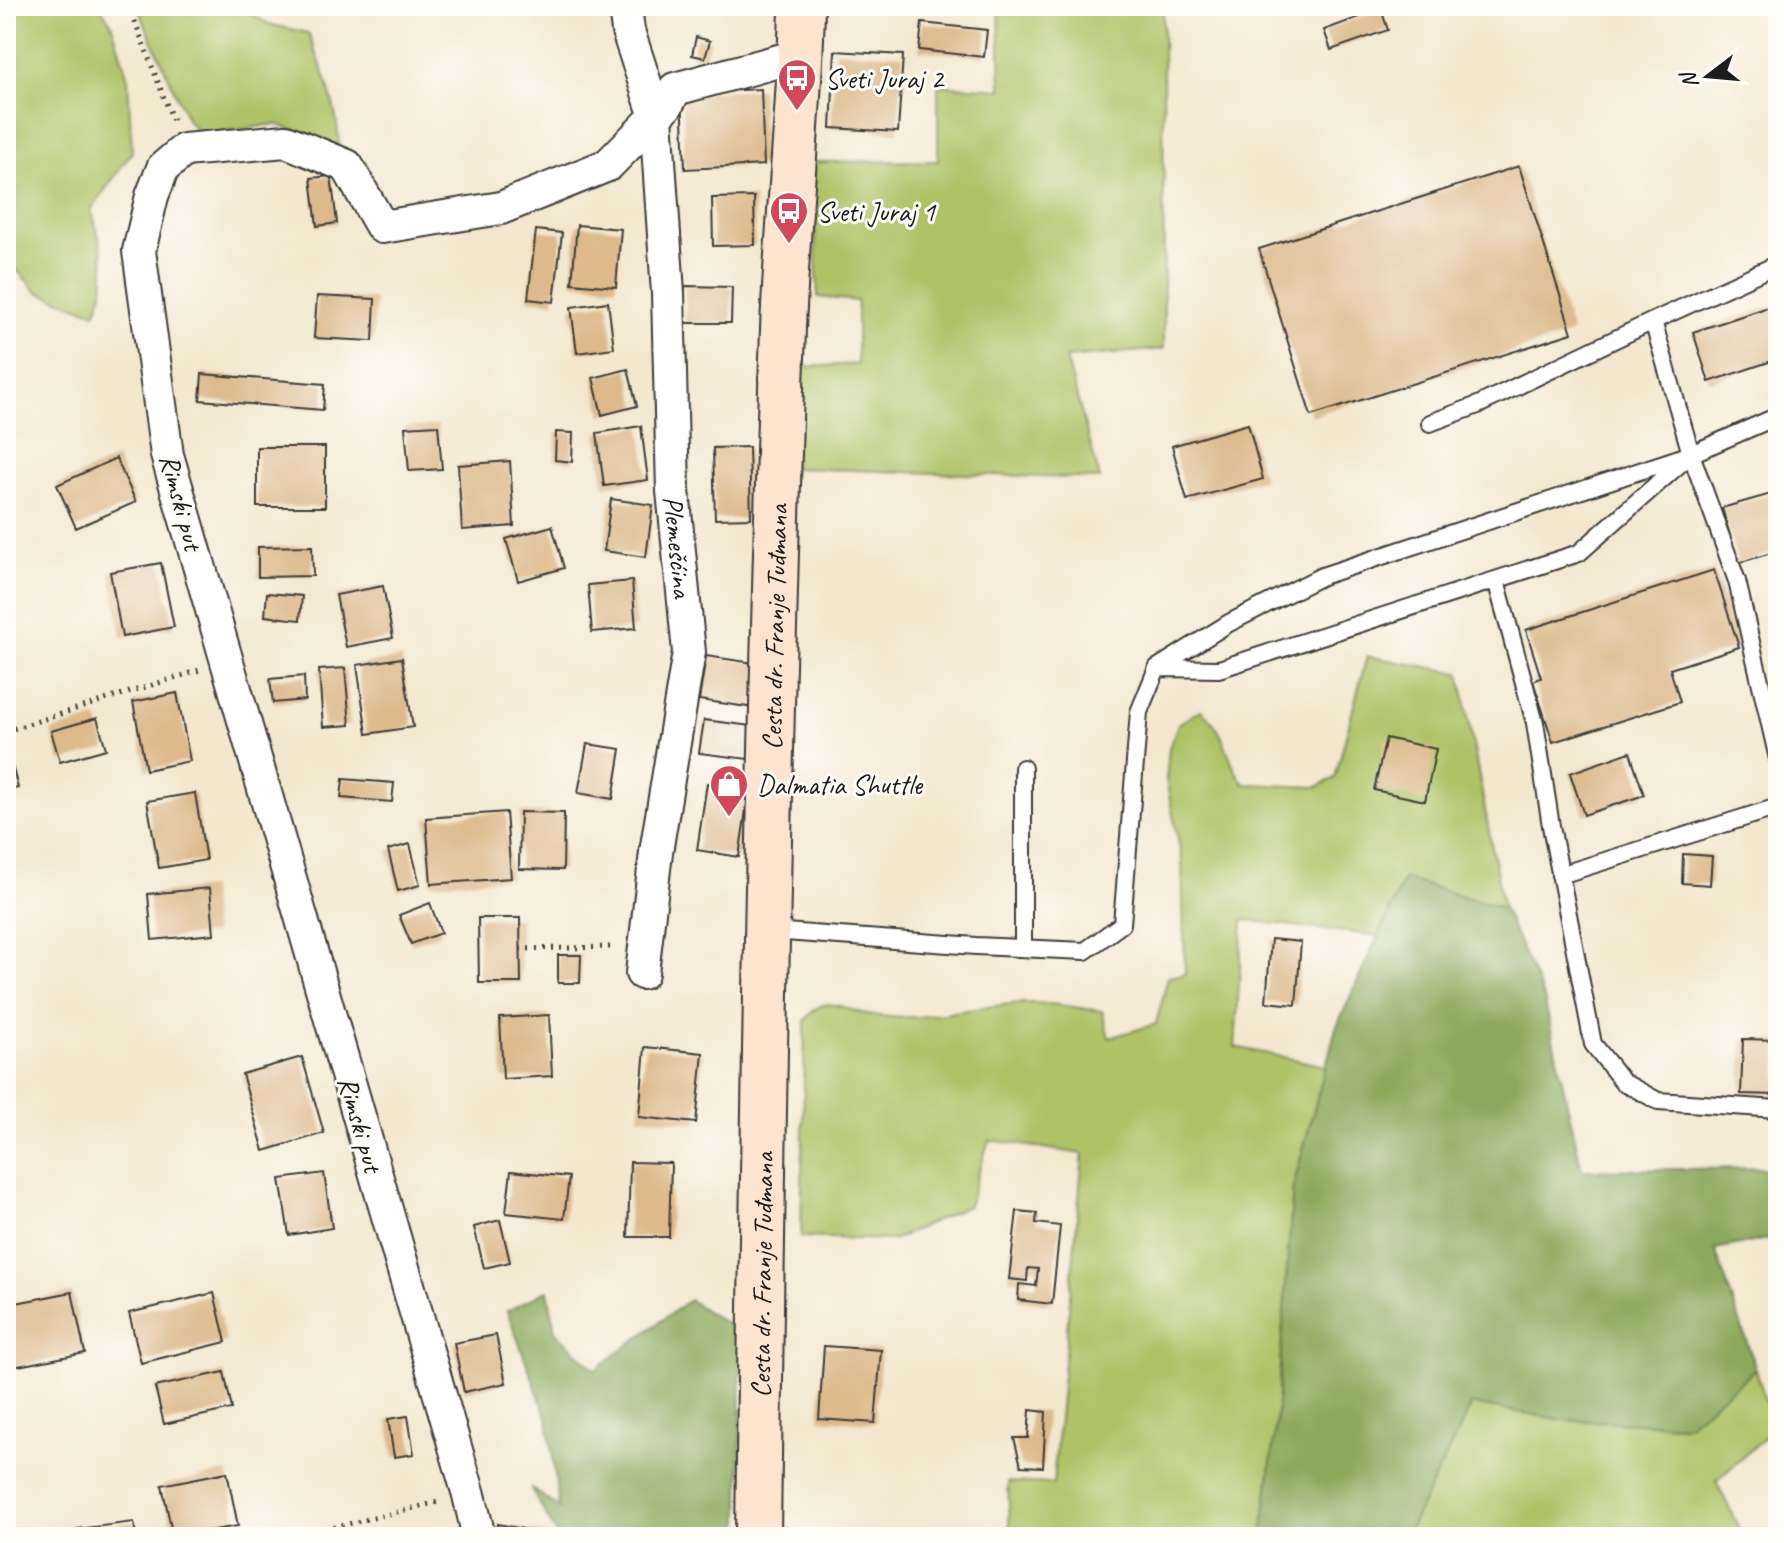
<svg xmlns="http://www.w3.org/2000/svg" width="1784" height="1543" font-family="Caveat,sans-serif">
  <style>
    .green { fill: #afc266; stroke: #666f41; stroke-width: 2 }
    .forest { fill: #8ba85b; stroke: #54623c; stroke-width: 2 }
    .building { fill: #ddb98c }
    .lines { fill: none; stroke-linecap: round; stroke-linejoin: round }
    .lane-casing { stroke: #3c3b37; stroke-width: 20 }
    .street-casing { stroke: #3c3b37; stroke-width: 36 }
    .secondary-casing { stroke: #3c3b37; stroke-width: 48 }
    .path { stroke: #3c3b37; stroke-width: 5; stroke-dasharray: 2 6; stroke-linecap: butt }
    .lane { stroke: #fff; stroke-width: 16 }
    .street { stroke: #fff; stroke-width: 32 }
    .secondary { stroke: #fde4d1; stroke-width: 44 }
    .labels { text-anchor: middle; stroke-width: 6; stroke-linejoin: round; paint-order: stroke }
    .poi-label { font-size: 28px; fill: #1c1c1c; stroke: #fdfcf7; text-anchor: start }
    .street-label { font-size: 28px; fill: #1c1c1c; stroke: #fdfcf7 }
  </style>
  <rect width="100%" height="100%" fill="#fdfcf7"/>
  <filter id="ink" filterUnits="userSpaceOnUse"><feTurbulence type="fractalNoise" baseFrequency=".0125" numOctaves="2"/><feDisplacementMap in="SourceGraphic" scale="16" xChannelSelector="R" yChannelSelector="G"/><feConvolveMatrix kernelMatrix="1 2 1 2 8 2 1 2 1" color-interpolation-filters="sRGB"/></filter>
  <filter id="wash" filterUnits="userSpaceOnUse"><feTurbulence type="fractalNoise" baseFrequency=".006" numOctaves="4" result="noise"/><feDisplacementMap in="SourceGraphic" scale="32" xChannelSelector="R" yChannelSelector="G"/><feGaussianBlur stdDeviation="1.8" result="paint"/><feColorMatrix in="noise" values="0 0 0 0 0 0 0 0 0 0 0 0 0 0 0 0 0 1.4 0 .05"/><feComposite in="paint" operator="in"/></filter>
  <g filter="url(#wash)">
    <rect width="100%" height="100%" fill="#f3e8cf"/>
    <path class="green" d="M6 6H100L112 25 128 79 132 152 91 210C102 243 112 281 95 313L37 292 6 258Z
      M137 6H241L244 11 269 24 308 33C323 69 338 107 339 146L276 124 201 135 188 121Z
      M999 6H1163L1164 349 1066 358 1100 479 794 468 804 367 857 364V301L818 297 812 162 938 161V85L1001 89Z
      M1367 656 1460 673 1503 908 1404 879 1378 936 1243 920 1235 1047 1326 1066 1293 1187 1276 1421 1262 1537H1010L1008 1482 1053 1484 1083 1154 989 1140 968 1206 893 1240 801 1237 805 1021C822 994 836 1006 863 1013 918 1027 973 1004 1028 1003 1052 1003 1078 1008 1102 1011L1109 1038 1156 1024 1168 977 1185 974 1182 860 1166 780 1169 748 1178 724 1201 710C1231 737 1223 756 1244 784L1317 787 1335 778Z
      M1756 1369 1774 1429 1716 1481 1743 1537H1405L1472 1404 1563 1420 1687 1425Z"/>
    <path class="forest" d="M1404 879 1503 908 1544 998 1582 1170 1778 1168V1237L1715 1249 1756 1369 1687 1425 1563 1420 1472 1404 1405 1537H1262L1276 1421 1293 1187 1336 1028Z
      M548 1290 555 1331 595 1370 689 1300 741 1333 740 1537H558L530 1487 559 1508 548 1420 507 1311Z"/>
    <g id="blocks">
      <path class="building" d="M1381 9 1388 30 1331 50 1324 30Z
        M922 23 987 30 984 57 919 50Z
        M696 37 710 41 705 58 692 55Z
        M835 51 903 55 898 132 831 128Z
        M761 89 764 165 685 169 682 93Z
        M1519 166 1572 333 1311 416 1259 249Z
        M331 176 337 223 317 226 311 178Z
        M754 197 755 245 713 246 712 198Z
        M577 225 621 229 616 287 572 283Z
        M536 230 562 233 554 302 528 299Z
        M685 286 732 287 731 323H685Z
        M317 296 375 299 373 341 314 338Z
        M608 302 614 348 577 353 571 307Z
        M1778 304V359L1709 382 1693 332Z
        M628 369 637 406 602 415 593 378Z
        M202 374 325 384 323 410 200 400Z
        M1248 424 1263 479 1187 500 1172 446Z
        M438 425 442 469 409 471 405 427Z
        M641 426 648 480 604 486 597 433Z
        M556 432 573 433 572 462 555 460Z
        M257 447H325V507H257Z
        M749 447 751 518 715 519 713 448Z
        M116 458 136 502 76 528 57 485Z
        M510 461 514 526 462 530 458 465Z
        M1778 492V551L1738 563 1722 508Z
        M611 499 653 505 646 557 604 551Z
        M552 526 564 568 518 581 506 539Z
        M312 546 313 576 258 577V547Z
        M161 563 174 627 122 637 110 572Z
        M1714 570 1739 647 1670 669 1680 702 1553 742 1533 681 1541 678 1526 630Z
        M632 581 636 628 592 632 588 585Z
        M383 586 393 638 346 647 336 595Z
        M267 593 302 596 300 620 265 616Z
        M706 656 761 664 755 708 699 700Z
        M402 658 413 727 367 734 357 665Z
        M345 668 350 725 323 727 319 670Z
        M304 676 305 700 273 703 270 679Z
        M177 693 190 761 146 770 133 702Z
        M97 718 106 749 60 762 51 731Z
        M704 720 752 726 748 759 699 753Z
        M1386 738 1436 749 1425 801 1374 790Z
        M587 744 621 749 613 799 578 793Z
        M1630 752 1644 795 1584 815 1570 773Z
        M12 765 18 788 6 791V766Z
        M343 779 394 783 392 802 341 798Z
        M707 783 749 790 739 857 697 850Z
        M195 793 206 860 159 868 147 801Z
        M506 812 511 878 431 884 426 818Z
        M520 812 564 813 563 870 519 869Z
        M410 844 420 885 398 891 388 850Z
        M1683 854 1712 856 1710 885 1682 883Z
        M210 888 214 934 152 940 148 894Z
        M430 903 441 933 411 944 399 915Z
        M478 918H520L521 983H479Z
        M1271 939 1301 942 1296 1005 1266 1002Z
        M558 955H581L580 983H558Z
        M549 1015 552 1076 503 1079 500 1018Z
        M1743 1039 1778 1040V1095L1741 1094Z
        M645 1047 703 1053 696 1123 639 1117Z
        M302 1057 324 1133 264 1151 242 1074Z
        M630 1162 671 1163 669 1237H628Z
        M511 1171 569 1177 564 1219 506 1213Z
        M324 1173 332 1228 289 1235 280 1179Z
        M1017 1211 1037 1213 1036 1223 1060 1226 1052 1304 1018 1300 1019 1284 1036 1286 1038 1269 1028 1268 1027 1281 1009 1279Z
        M500 1220 510 1262 484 1268 474 1227Z
        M72 1292 85 1353 13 1367 6 1335V1305Z
        M214 1293 226 1342 141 1363 129 1313Z
        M496 1335 506 1383 464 1392 454 1343Z
        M824 1346 881 1350 875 1423 819 1419Z
        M224 1372 232 1409 164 1424 155 1387Z
        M1030 1410 1046 1412 1043 1467 1021 1466 1014 1438H1028Z
        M408 1416 414 1454 394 1457 388 1419Z
        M227 1472 238 1526 173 1537 162 1485Z
        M134 1522 136 1537H77L76 1529Z
        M498 1524 548 1534 547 1537H496Z"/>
    </g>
  </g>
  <g filter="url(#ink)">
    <use href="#blocks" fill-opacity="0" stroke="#3c3b37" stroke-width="2"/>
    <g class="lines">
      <defs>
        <path id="lane" d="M1653 321 1778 264
          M1430 423 1478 405 1653 321 1691 454 1737 581 1778 759
          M1496 580 1535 723 1551 826 1593 1044 1623 1082 1658 1101 1778 1109
          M1157 668 1229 623 1322 576 1691 454 1778 416
          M1023 768V948
          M1560 875 1778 807
          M771 931 976 946 1085 951 1122 924 1139 712 1157 668 1219 669 1579 553 1691 454"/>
        <g id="street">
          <path id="s1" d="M625 6 628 31 656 117 668 293 673 491 689 652 656 852 642 973"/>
          <path d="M479 1537 469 1495 167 455 139 251 152 196 163 168 184 150 286 141 347 166 382 227 501 208 608 165 667 105 675 89 801 55"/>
        </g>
        <g id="secondary">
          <path id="s2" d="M758 1537C763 1134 769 731 783 329 787 221 800 114 802 6"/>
        </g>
      </defs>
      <use href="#lane" class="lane-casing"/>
      <use href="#street" class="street-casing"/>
      <use href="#secondary" class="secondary-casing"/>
      <path class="path" d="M129 6 173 121
        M6 731 200 670
        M520 949 613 947
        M295 1537 438 1502"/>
      <use href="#lane" class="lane"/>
      <use href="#street" class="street"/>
      <use href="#secondary" class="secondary"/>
    </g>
  </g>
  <defs>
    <symbol id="bus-pin" viewBox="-11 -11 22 30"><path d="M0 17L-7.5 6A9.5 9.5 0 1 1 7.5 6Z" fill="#d1495b" stroke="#fdfcf7"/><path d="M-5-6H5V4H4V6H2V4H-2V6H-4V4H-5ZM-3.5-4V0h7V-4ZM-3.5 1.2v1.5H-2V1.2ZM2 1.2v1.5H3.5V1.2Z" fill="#fff"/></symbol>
    <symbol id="shop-pin" viewBox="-11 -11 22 30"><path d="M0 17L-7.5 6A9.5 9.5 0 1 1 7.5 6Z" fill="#d1495b" stroke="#fdfcf7"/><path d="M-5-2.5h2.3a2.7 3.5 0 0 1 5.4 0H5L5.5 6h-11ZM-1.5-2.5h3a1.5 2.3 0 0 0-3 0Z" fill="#fff"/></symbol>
  </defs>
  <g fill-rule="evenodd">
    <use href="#bus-pin" x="775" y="56" width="44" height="60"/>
    <use href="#bus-pin" x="767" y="189" width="44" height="60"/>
    <use href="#shop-pin" x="707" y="762" width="44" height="60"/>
  </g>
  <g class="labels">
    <g class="poi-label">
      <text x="825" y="88">Sveti Juraj 2</text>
      <text x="817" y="221">Sveti Juraj 1</text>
      <text x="757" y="794">Dalmatia Shuttle</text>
    </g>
    <g class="street-label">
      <text transform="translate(182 502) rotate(75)" y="10">Rimski put</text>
      <text dy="10" stroke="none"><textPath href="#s1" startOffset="546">Plemešćina</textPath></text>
      <text dy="10" stroke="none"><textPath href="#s2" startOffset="910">Cesta dr. Franje Tuđmana</textPath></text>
      <text transform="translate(361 1124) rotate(74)" y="10">Rimski put</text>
      <text dy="10" stroke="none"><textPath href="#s2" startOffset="262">Cesta dr. Franje Tuđmana</textPath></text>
    </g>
  </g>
  <rect width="1784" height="1543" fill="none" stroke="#fdfcf7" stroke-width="32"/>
  <g transform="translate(1708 76) rotate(254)" stroke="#fdfcf7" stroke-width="6" paint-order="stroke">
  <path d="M0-6L14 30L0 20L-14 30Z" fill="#1c1c1c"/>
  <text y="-12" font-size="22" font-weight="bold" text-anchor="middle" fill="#1c1c1c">N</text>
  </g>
</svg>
